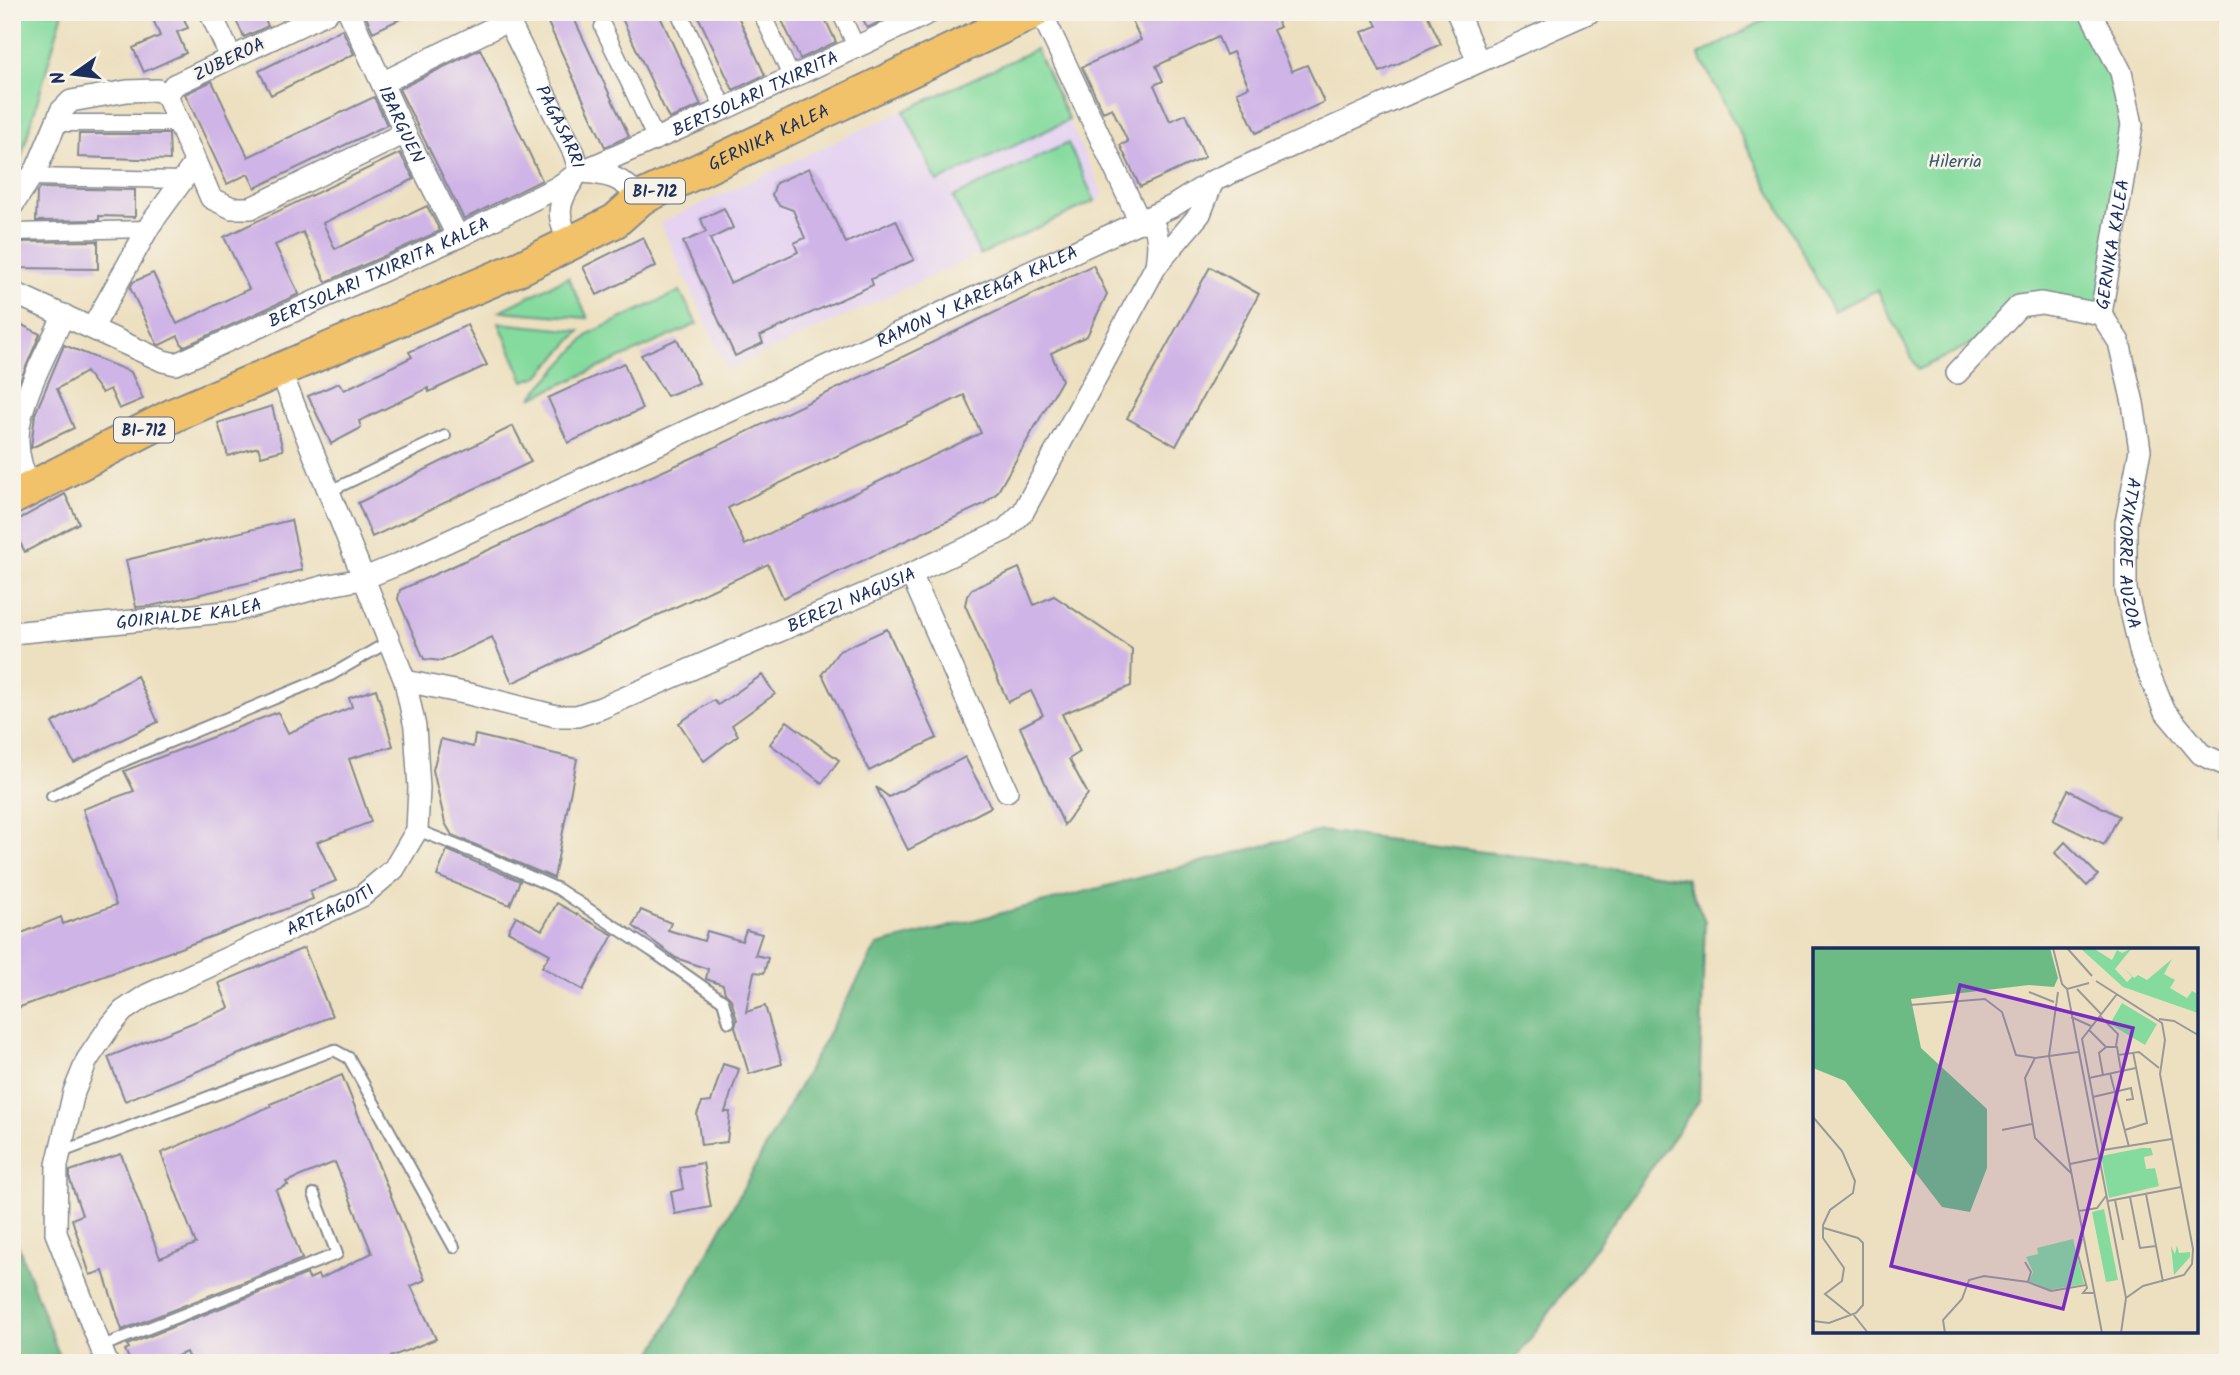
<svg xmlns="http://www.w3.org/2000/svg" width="2240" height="1375" font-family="Kalam,sans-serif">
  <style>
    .built { fill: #e5d3f1 }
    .green { fill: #85db9e; stroke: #50857e; stroke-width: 2 }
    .forest { fill: #6cbb85; stroke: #447572; stroke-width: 2 }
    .water { fill: #46b1c5; stroke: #307092; stroke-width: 2 }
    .building { fill: #cfb4e7; fill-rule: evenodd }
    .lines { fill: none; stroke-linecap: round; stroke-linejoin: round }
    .service-casing { stroke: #84888f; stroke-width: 14 }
    .pedestrian-casing { stroke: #84888f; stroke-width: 19 }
    .minor-casing { stroke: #84888f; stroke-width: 24 }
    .primary-casing { stroke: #84888f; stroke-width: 37 }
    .service { stroke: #fff; stroke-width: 10 }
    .pedestrian { stroke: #fff; stroke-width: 16 }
    .minor { stroke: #fff; stroke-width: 21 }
    .primary { stroke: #f2c26a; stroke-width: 33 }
    .labels { text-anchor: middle; stroke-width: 5; stroke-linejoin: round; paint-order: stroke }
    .shield { fill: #f7f3e8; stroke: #5d6a87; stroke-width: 2 }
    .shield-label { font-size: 16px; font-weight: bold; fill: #1b2f5e }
    .street-label { font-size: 18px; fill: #1b2f5e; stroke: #f7f3e8 }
    .park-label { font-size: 18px; fill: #365a6e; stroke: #f7f3e8 }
    .inset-road { fill: none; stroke: #999; stroke-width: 2 }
    .view { fill: #7b2cbf; fill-opacity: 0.15; stroke: #7b2cbf; stroke-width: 3.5 }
    .inset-edge { fill: none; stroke: #1b2f5e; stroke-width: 3.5 }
  </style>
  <rect width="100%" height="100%" fill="#f7f3e8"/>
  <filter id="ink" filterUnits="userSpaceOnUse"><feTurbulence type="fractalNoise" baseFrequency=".0143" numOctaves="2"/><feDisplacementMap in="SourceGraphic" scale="14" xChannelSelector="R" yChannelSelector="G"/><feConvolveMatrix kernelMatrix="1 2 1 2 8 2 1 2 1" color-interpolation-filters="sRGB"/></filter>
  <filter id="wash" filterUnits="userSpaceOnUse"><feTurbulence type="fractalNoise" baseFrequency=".00686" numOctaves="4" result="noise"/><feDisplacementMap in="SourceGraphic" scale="28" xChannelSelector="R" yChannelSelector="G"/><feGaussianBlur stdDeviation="1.57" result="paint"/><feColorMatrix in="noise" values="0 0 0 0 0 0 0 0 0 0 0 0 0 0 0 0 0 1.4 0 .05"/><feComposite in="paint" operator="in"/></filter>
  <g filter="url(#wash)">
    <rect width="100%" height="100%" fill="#ede0c0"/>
    <path class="built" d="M1036 49 1104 197 728 370 660 223Z"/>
    <path class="green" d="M12 12H63L15 179 12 178Z
      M1780 12H2082L2110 65 2124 137 2098 309 2020 295 1979 340 1918 370 1877 290 1833 311 1699 55Z
      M1036 49 1069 120 937 182 904 111Z
      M1068 143 1095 201 980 255 953 197Z
      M568 277 588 318 500 311Z
      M680 291 697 324 531 398 590 333Z
      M499 323 580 331 539 376 524 381Z"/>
    <path class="forest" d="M1321 831 1686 878 1705 921 1699 1101 1513 1363H647L877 945Z
      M12 1229 62 1363H12Z"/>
    <path class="water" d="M2224 797H2228V838L2213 833 2214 801Z"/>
    <g id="blocks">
      <path class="building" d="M150 12H181L188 28 177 32 186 53 144 72 133 48 160 36Z
        M232 12H262L268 26 244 37Z
        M376 12H415L373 32 366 17Z
        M543 12H571L629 136 605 147Z
        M619 12H658L701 105 669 119Z
        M696 12H736L765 75 733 90Z
        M778 12H822L836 42 800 59Z
        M860 12H900L867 28Z
        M1128 12H1273L1280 27 1273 30 1292 71 1307 65 1324 102 1256 133 1237 92 1249 87 1233 52 1226 55 1218 37 1156 66 1163 81 1154 85 1170 121 1186 114 1205 157 1140 187 1120 145 1128 142 1112 108 1103 112 1082 67 1141 40Z
        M1370 12H1426L1441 44 1380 72 1362 32 1377 26Z
        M342 29 354 54 271 95 259 71Z
        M480 49 542 180 464 219 399 89Z
        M212 81 248 157 374 97 387 125 255 188 248 174 227 184 185 94Z
        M79 134H169L170 160 78 157Z
        M400 153 414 179 323 223 335 249 427 206 440 231 326 282 303 232 275 245 299 294 183 347 178 336 160 345 157 344 130 288 133 282 153 273 177 324 249 289 224 237Z
        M809 168 846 243 896 220 914 260 871 279 873 285 760 336 763 343 735 356 683 242 706 232 701 219 724 208 733 228 710 239 730 283 798 252 794 243 805 238 793 210 779 205 772 195 776 183Z
        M40 188 135 190V217L99 216V220L36 221 37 192Z
        M643 237 656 266 597 295 583 267Z
        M98 241V269L12 268V242Z
        M1093 265 1107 294 1087 336 1051 353 1062 380 997 493 984 504 783 598 768 564 512 683 492 637 442 661 424 659 398 599 400 590 703 453ZM964 395 981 433 745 545 728 508Z
        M1210 267 1259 294 1176 446 1127 418Z
        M12 320 40 334 12 400Z
        M467 325 487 365 429 392 428 388 359 421 361 428 331 444 308 396 339 383 344 390 412 357 409 352Z
        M677 339 699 383 667 396 641 355Z
        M64 345 131 372 143 399 119 409 110 389 102 393 86 372 57 389 74 428 31 448 35 414Z
        M624 363 642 409 568 443 548 398Z
        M272 406 283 450 261 456 258 447 228 456 218 423Z
        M513 426 531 462 372 537 358 503Z
        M65 494 79 523 25 552 12 528V523Z
        M291 520 302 570 151 606 136 607 126 560Z
        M1019 568 1034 605 1054 596 1132 649 1131 686 1062 714 1080 752 1069 759 1088 794 1064 825 1020 727 1043 715 1031 691 1008 702 965 605 967 596 972 589Z
        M887 629 937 738 869 771 822 674 839 651Z
        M762 675 775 694 732 725 738 735 704 761 679 723 714 700 718 705Z
        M137 676 158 722 74 763 52 723Z
        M376 689 393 746 349 759 371 822 317 842 336 881 310 891 313 899 12 1010V937L61 917 63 924 116 905 83 809 134 791 124 771 278 712 288 733 352 707 349 698Z
        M787 721 839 760 822 783 770 744Z
        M475 735 577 759 554 878 452 835 445 823 433 770 441 739 473 747Z
        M965 757 991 807 908 850 876 787 889 797Z
        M2068 790 2119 816 2104 845 2053 820Z
        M2065 842 2098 875 2087 886 2055 853Z
        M447 850 520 881 510 905 437 876Z
        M557 903 613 935 583 990 542 967 550 954 508 931 516 916 542 930Z
        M641 910 671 923 668 930 704 941 707 931 742 941 746 930 762 934 755 955 768 958 764 973 754 972 746 1012 765 1006 782 1064 749 1074 735 1027 737 1020 731 999 725 993 723 985 706 979 708 969 676 958 633 926Z
        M304 948 332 1016 125 1101 108 1057 229 1008 219 983Z
        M723 1064 739 1069 725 1112H730L727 1142 701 1145 697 1114 702 1103 711 1102Z
        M342 1075 425 1280 411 1286 436 1339 375 1363H191L186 1352 161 1363H131L125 1350 129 1348 127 1345 307 1274 309 1279 318 1275 320 1279 372 1253 335 1162 286 1182 288 1185 276 1190 302 1259 122 1330 103 1271 90 1275 72 1219 82 1215 70 1180V1171L121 1154 160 1258 196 1244 161 1153 271 1106 270 1104Z
        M703 1163 711 1207 675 1214 671 1192 683 1189 679 1167Z"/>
    </g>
  </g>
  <g filter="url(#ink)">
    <use href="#blocks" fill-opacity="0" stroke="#84888f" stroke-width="2"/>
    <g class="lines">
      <defs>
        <path id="service" d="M328 492 445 436
          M52 796 126 760 331 675 388 642
          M417 830 486 857 558 889 652 951 723 1001 729 1022
          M59 1153 334 1050 349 1058 454 1247
          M100 1347 337 1254 314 1194"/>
        <path id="pedestrian" d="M679 12 724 109
          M761 12 792 78
          M840 12 857 48
          M603 27 656 139
          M56 123H178
          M31 177 182 180
          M12 232 148 229"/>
        <g id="minor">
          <path d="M210 12 231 57"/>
          <path d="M328 12 174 85 167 96 211 198 232 208H251L405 133"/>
          <path id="s1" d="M349 12 405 133 458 237"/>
          <path id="s2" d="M504 12 574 153 580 172"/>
          <path d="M1041 12 1140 222"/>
          <path d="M1457 12 1478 61"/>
          <path d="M382 83 509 20 514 12"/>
          <path d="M581 172C610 174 620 177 641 198"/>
          <path d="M12 206 37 168 61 111 71 101 127 91 158 90 167 96"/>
          <path d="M1140 222 1153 223C1160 238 1158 250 1156 266"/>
          <path d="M569 244C558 215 555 206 574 179"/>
          <path id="s3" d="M12 292 163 361 176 364 458 237 556 188 580 172 724 109 931 12"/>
          <path id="s4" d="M2101 314 2119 342 2133 403 2140 450 2126 523V590L2141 654 2164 710 2201 754 2228 766"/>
          <path d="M93 327 150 225 195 163"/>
          <path id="s5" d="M1957 373 2019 306 2041 303 2101 314 2132 125 2121 72 2090 12"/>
          <path d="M30 489C24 473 18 459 18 442 17 404 48 349 64 315"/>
          <path d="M911 574 1007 791"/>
          <path id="s6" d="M12 633 234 611 325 586 362 579 399 564 1145 219 1173 206 1213 181 1590 12"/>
          <path id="s7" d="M405 681 469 694 556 716H577L601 708 911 574 1005 530 1023 512 1156 266 1200 214 1213 181"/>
          <path id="s8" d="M107 1363 56 1233 57 1165 74 1092 87 1060 108 1029 123 1011 147 995 362 896 394 869 417 830 419 788 415 727 405 681 280 370"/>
        </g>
        <g id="primary">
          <path id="s9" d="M12 498 176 414 520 268 615 221 641 198 1033 12"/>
        </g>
      </defs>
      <use href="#service" class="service-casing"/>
      <use href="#pedestrian" class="pedestrian-casing"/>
      <use href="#minor" class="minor-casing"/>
      <use href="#primary" class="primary-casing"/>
      <use href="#service" class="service"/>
      <use href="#pedestrian" class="pedestrian"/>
      <use href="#minor" class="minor"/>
      <use href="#primary" class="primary"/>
    </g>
  </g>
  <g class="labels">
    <g class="shield">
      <rect x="625" y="178.5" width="60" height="25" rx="5"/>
      <rect x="114" y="417.5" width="60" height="25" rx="5"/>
    </g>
    <g class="shield-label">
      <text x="655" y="197">BI-712</text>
      <text x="144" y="436">BI-712</text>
    </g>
    <g class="street-label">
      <text transform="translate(229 59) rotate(-26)" y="6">ZUBEROA</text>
      <text dy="6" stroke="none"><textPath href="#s3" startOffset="819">BERTSOLARI TXIRRITA</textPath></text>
      <text dy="6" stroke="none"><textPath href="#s1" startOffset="124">IBARGUEN</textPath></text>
      <text dy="6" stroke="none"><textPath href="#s2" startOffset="128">PAGASARRI</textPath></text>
      <text dy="6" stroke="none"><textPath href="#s9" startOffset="840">GERNIKA KALEA</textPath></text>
      <text dy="6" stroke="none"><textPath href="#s5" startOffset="245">GERNIKA KALEA</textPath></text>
      <text dy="6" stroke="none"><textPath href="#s3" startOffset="402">BERTSOLARI TXIRRITA KALEA</textPath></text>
      <text dy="6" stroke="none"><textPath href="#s6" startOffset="1032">RAMON Y KAREAGA KALEA</textPath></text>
      <text dy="6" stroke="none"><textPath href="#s4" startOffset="248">ATXIKORRE AUZOA</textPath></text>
      <text dy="6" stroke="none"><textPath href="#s7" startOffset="474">BEREZI NAGUSIA</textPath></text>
      <text dy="6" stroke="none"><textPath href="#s6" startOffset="178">GOIRIALDE KALEA</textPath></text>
      <text dy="6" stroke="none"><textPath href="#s8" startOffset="609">ARTEAGOITI</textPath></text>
    </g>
    <g class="park-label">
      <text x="1955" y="167">Hilerria</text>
    </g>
  </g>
  <g transform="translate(1813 948)">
    <rect width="385" height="385" fill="#ede0c0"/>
    <path d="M267 0H280L299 12 304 2 309 5 319 0 302 21 314 34 319 29 308 17 321 30 325 27 334 32 359 11 351 26 362 32 357 40 374 50 379 43 385 46V65L310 39ZM309 55 344 76 332 97 297 76ZM329 200H338L340 207 331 209 333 221 342 220 346 238 296 250 288 208ZM291 261 305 332 293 334 279 264ZM260 291 271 336 236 342 216 333 220 324 213 309 225 306 224 300ZM364 297 366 305 377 304V309L361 327 358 298 362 306Z" fill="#85db9e"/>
    <path d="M0 0H237L245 30 241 39 216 37 98 51 108 100 174 161V220L157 264 129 259 32 133 0 120Z" fill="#6cbb85"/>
    <path class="inset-road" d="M240 0 249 36 254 41 313 350 308 385M254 0 279 28M283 33 349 75 352 92 347 126 380 301 379 316 371 327 330 338 313 350M254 41 276 35M264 41 288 66M216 44 241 54M245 44 236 108 289 385M304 46 269 91 290 202 359 191M97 57 172 51 189 64 203 107 222 110 265 104M287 68 305 86 303 98M258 69 278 78M346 71 361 73 385 87M276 82 293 99M305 107 326 104 346 120M222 110 212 130 222 190 259 226M297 125 316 199M290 127 286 105 293 99H304L308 123M276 130 323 120M280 149 318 140 320 151 313 152M0 169 29 203 42 233 40 245 17 262 10 277V290L31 320 29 333 12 346 38 367M189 182 219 176M312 182 334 175 320 104M257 216 286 210M333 246 350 334M317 249 327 300 343 298M302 252 310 292M295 253 368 239M266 263 284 260 293 248M269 291 265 307 274 340 270 345H282M212 314 218 324 215 334 238 343 273 337M40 366 55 385M0 373 16 375 43 365 50 357V295L45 290 11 280M132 385 130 372 149 351 156 332 171 328 215 334"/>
    <path class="view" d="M147 37 320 80 250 361 78 318Z"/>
    <rect width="385" height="385" class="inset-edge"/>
  </g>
  <rect width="2240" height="1375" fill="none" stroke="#f7f3e8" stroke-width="42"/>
  <g transform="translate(74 74) rotate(256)" stroke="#f7f3e8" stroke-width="5" paint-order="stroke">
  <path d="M0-5L12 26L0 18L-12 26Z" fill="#1b2f5e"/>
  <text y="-10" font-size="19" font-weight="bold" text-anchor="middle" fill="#1b2f5e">N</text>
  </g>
</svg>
